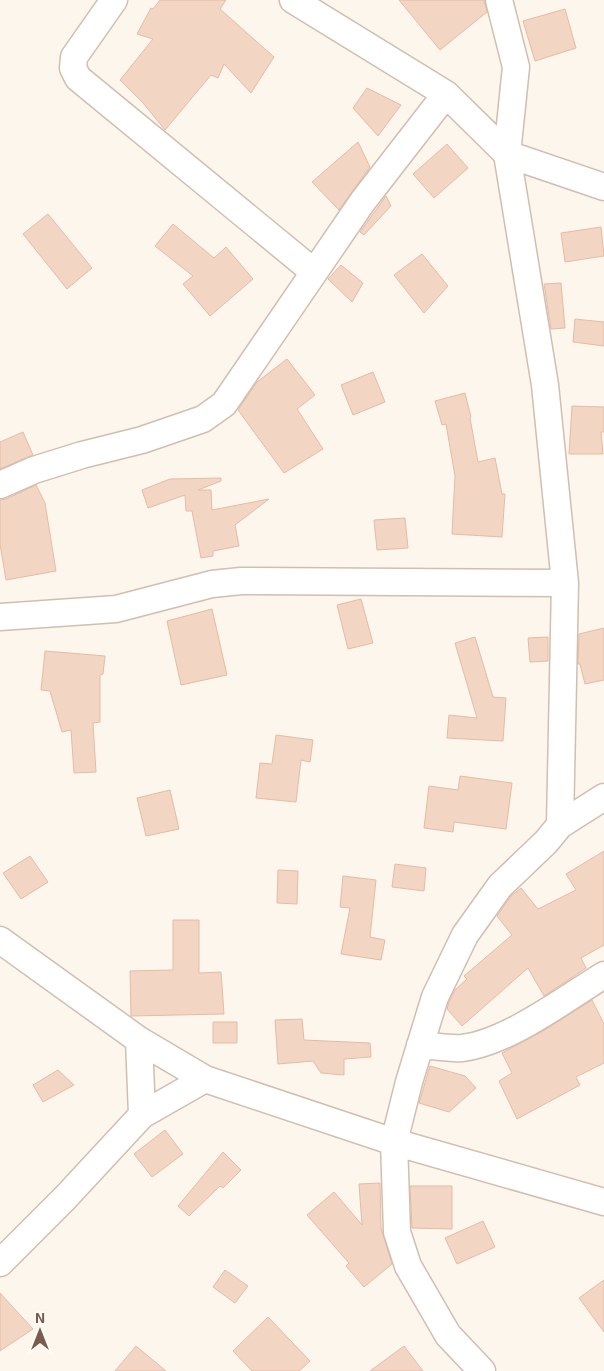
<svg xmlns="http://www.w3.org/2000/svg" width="604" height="1371" font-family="'Exo 2',sans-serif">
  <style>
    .building { fill: #f3d5c3; stroke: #e6bba3 }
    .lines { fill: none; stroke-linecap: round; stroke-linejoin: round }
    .minor-casing { stroke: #d1beb0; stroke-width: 29 }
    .minor { stroke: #fff; stroke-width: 26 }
  </style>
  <rect width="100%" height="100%" fill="#fdf6ec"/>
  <path class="building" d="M160 0H226L220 9 274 57 251 93 224 64 218 78 211 75 165 130 143 103 120 80 153 39 137 34 151 8 153 9Z
    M399 0H484L487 12 440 50Z
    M565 9 576 48 535 61 523 21Z
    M367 88 401 105 378 136 353 108Z
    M358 142 370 167 339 210 312 182Z
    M447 144 468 168 434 198 413 174Z
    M386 196 391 206 364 235 360 232Z
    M48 214 92 268 67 289 23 234Z
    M173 224 214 258 226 247 253 279 210 316 183 284 193 276 155 246Z
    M601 227 604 256 565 262 561 233Z
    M422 254 448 286 424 313 394 275Z
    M341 265 363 283 352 302 328 279Z
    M561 283 565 328 551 329 544 284Z
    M575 319 604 322V346L573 342Z
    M287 359 315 395 297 409 323 449 284 473 238 410 257 382Z
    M373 372 385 402 353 415 341 385Z
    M465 393 471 417 470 418 478 462 495 458 502 494H505L502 537 452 534 455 476 446 424 442 425 435 401Z
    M572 406 604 407V432H601L603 454H569Z
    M23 432 33 455 0 469V442Z
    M221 478V481L198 490H211L212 510 269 499 235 525 239 546 213 551V556L201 558 192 511H186L185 495 148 508 142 490 170 479Z
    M36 485 45 503 56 571 6 580 0 544V500L6 499Z
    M405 518 408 548 377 550 374 520Z
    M361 599 373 643 348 649 337 605Z
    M212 609 227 675 181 685 167 621Z
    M604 628V680L585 684 580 664H578L579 634Z
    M475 637 493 697 506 698 503 741 447 738 449 715 477 718 455 643Z
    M548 637V661L530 662 528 638Z
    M45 651 105 656 103 674 100 675V722L93 723 96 772 74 773 71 730 62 732 50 691 41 690Z
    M276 735 313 740 310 762 301 760 296 802 256 798 260 763 272 764Z
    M460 776 512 783 506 829 454 822 453 832 424 828 429 786 458 790Z
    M170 790 179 829 146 836 137 798Z
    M604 851V945L581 958 586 968 544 996 528 968 462 1026 447 1009 449 1002 455 990 467 979 464 976 512 935 497 916 511 896 521 888 538 909 576 890 566 874Z
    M30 856 48 882 21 899 3 873Z
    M395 864 426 868 424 891 392 887Z
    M278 870 298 871 297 904 277 903Z
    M343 876 376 880 370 937 385 940 381 960 341 954 350 908 340 907Z
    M173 920H199V973L221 972 224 1014 131 1016 130 971 173 970Z
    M592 1000 604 1024V1063L576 1077 580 1085 517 1119 499 1081 512 1073 502 1053 543 1031Z
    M302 1019 304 1040 370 1043 371 1057 344 1059V1075L321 1073 313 1061 278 1064 275 1020Z
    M213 1022H237V1043H213Z
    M430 1066 465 1076 476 1088 449 1112 419 1103Z
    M58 1070 74 1085 43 1102 33 1085Z
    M165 1130 183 1154 152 1177 134 1154Z
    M223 1152 241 1170 223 1188 220 1186 189 1216 178 1206Z
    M380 1183 381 1228 392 1264 364 1287 346 1266 349 1263 307 1215 334 1192 362 1225 359 1184Z
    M410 1186H452V1229L412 1228Z
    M483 1221 495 1247 457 1264 445 1238Z
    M225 1270 248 1286 235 1303 213 1287Z
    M604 1280V1332L579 1298Z
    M0 1293 33 1329 0 1351Z
    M268 1317 310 1361 299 1371H252L233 1351Z
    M136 1346 166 1371H115Z
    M404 1346 423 1371H370Z"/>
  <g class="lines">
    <defs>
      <path id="minor" d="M114 0 74 57 73 68 78 78 314 272
        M293 0 446 94 507 154 604 187
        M499 0 516 67 507 154 545 385 565 583 560 825
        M0 485 34 470 82 455 142 440 203 419 224 404 363 201 446 94
        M0 617 116 609 212 584 241 581 565 583
        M0 940 139 1040 205 1079 394 1142 604 1202
        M139 1040 142 1115
        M420 1045C434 1046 449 1049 462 1048 507 1043 565 999 604 975
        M0 1263 65 1198 142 1115 205 1079
        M482 1371 448 1335 408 1266 397 1232 394 1142 409 1082 435 997 465 935 500 886 546 842 560 825 604 797"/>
    </defs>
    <use href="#minor" class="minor-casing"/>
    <use href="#minor" class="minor"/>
  </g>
  <g transform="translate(40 1331)" stroke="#fffaf3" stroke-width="4" paint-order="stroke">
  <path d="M0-4L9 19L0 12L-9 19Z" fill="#7a5c4d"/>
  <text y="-8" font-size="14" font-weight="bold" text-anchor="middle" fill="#7a5c4d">N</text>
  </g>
</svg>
